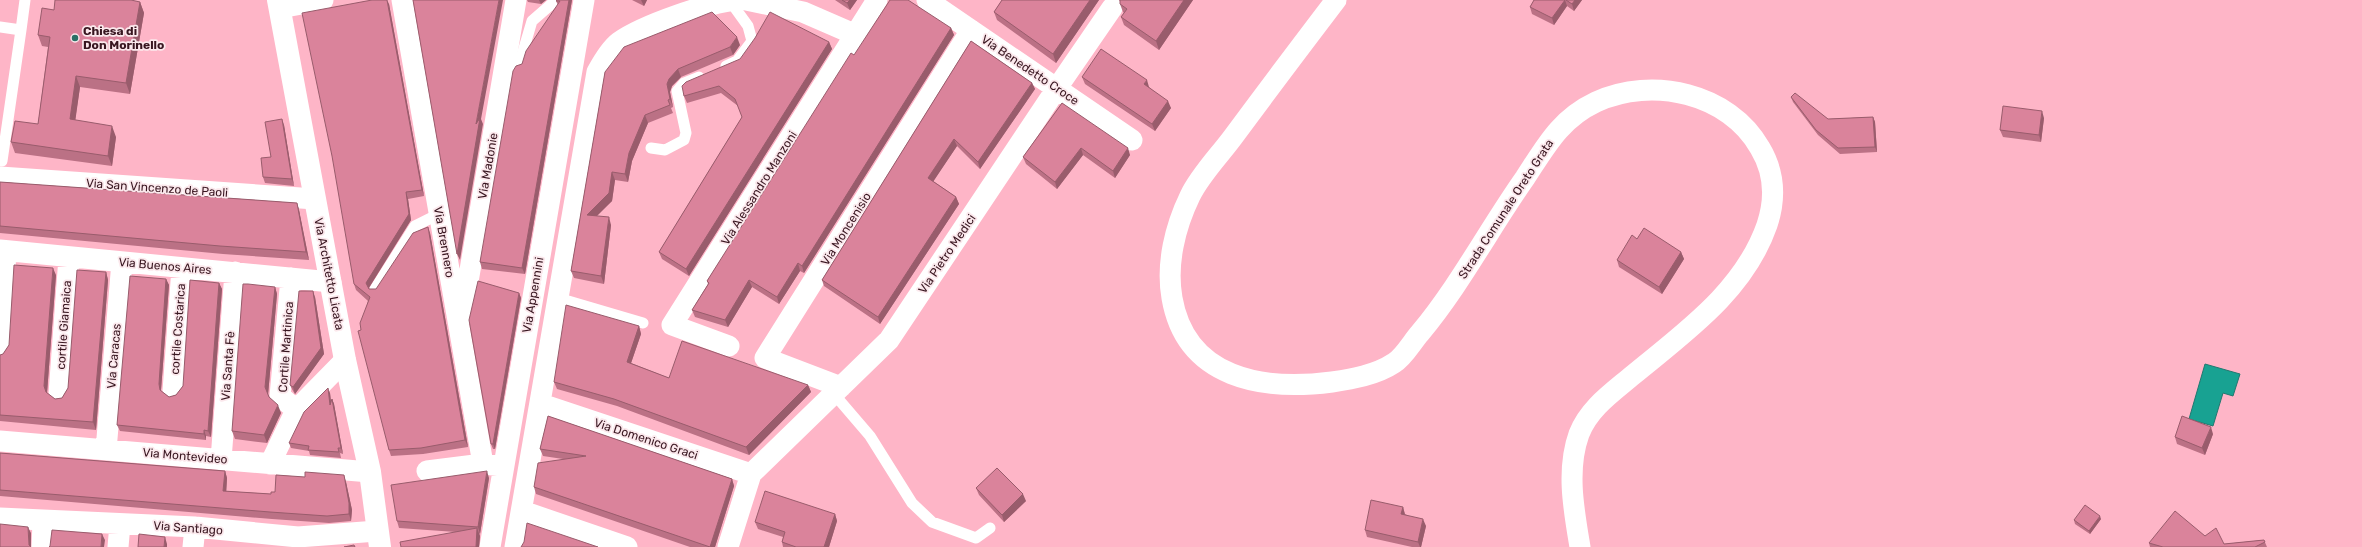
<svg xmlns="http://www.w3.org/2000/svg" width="2362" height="547" font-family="Rubik,sans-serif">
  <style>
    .water { fill: #18a292; stroke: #227870 }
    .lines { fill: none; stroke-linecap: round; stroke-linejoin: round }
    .lane { stroke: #fff; stroke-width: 11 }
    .street { stroke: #fff; stroke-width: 21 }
    .secondary { stroke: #fff; stroke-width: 22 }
    .wall { fill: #bb7185 }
    .shaded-wall { fill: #995c6c }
    .building { fill: #da839b; stroke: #995c6c }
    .poi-dot { fill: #297066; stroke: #fbe8ec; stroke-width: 1.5 }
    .labels { text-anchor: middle; stroke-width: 3.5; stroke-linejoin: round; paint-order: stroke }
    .poi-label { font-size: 12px; font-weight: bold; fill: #381620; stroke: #fbe8ec; text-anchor: start }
    .street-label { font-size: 12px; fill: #381620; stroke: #fbe8ec }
  </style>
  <rect width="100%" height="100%" fill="#feb5c7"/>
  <path class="water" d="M2205 364 2240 374 2233 396 2223 393 2213 426 2189 419Z"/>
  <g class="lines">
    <path class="lane" d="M0 27 21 30 25 0
      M519 65 532 21 556 0
      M726 66 737 61 752 41 748 26 730 1
      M651 148 665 150 684 140 686 133 677 91 684 83 699 77
      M2 161 21 30
      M375 289 415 226 439 214
      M558 298 643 323
      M834 394 870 436 912 503 932 522 976 538 990 528"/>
    <path class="street" d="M402 0 483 464 503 466
      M746 0 803 12 856 35
      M927 0 1132 140
      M1336 0C1301 46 1267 91 1233 137 1219 156 1200 175 1190 196 1175 227 1166 264 1172 298 1186 379 1263 391 1332 382 1352 379 1376 375 1394 363 1404 357 1412 342 1420 333 1460 285 1489 229 1525 178 1546 146 1560 119 1596 102 1652 76 1729 93 1760 148 1775 173 1776 198 1767 225 1744 291 1685 332 1633 375 1613 392 1589 408 1579 434 1566 470 1574 511 1580 547
      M280 8 323 0
      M0 177 315 199
      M0 250 331 282
      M291 278 280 396 296 410
      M462 317 516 0
      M729 346 672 325 877 0
      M0 351 6 251
      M841 387 765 358 971 30
      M173 391 182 268
      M59 394 69 257
      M541 404 751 474
      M0 441 370 472
      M106 450 122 262
      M221 460 235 272
      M270 464 296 410 345 360
      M427 471 483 464
      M522 511 627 547
      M0 518 195 527 298 537 377 531
      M42 547 43 522
      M118 547 120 524
      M193 547 195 527
      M490 547 584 0
      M515 547 597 72C603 61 610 49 619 42 643 25 709 2 738 0
      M728 547 751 474 889 340 1057 88 1112 8"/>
    <path class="secondary" d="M278 0 345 360 370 472 380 547"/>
  </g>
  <path class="wall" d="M527 0H546L541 4 528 2Z
    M572 0 525 274 482 269 480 262 522 64 558 5 556 1Z
    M632 0H647L644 6Z
    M835 0H857L850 10Z
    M1002 0H1099L1056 63 997 20 994 12Z
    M1119 0H1193L1159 50 1124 25 1121 17 1124 13 1123 12 1120 4V1Z
    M1534 0H1582L1574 11 1567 6 1554 25 1532 14 1530 7Z
    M140 2 144 13 130 94 80 87 75 120 116 137 112 166 15 153 11 142 38 124 48 47 42 46 38 35 54 10Z
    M389 4 424 196 408 199 411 220 369 288V289H376L430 233 468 447 423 454 391 456 389 450 361 330 368 301 356 290 354 284Z
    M951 28 954 35 804 273 800 271 779 304 752 287 728 327 695 317 692 310 708 284 707 281 854 55Z
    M971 41 1032 83 1035 89 980 169 957 146 933 181 956 197 959 204 880 324 824 286 822 280Z
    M829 42 832 49 689 276 662 259 659 252 742 117 738 106 721 93 687 103 684 96Z
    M740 45 733 55 681 77 672 86 670 92 673 107 671 108 673 113 648 123 632 161 628 182 615 180 612 201 596 216 611 225 604 284 574 278 571 271 605 72Z
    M1082 77 1149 87 1171 108 1155 131 1085 84Z
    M1791 97 1828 119 1873 117 1875 122 1877 152 1840 154 1818 135 1793 102Z
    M1062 103 1130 155 1115 178 1083 155 1057 189 1026 164 1023 157Z
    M2044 118 2041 142 2003 137 2000 130Z
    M284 125 294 186 265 183 263 177Z
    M0 182 297 203 299 210 309 260 223 254 0 233Z
    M1681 252 1684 259 1662 294 1619 267 1617 260Z
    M106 272 108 280 96 430 0 421V355L3 354 56 275 47 393 55 399 62 398 68 388Z
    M166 279 169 285 161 390V391L169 397 176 395 183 386 219 283 222 289 211 437 206 436V440L120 431 117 425Z
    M275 287 277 294 268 395 269 397 281 413 267 443 235 439 232 431Z
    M519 293 521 298 495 449H493L491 444Z
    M315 297 324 354 295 394 293 391 290 385Z
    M639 326 641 334 631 363 669 378 808 385 811 392 749 455 617 406 557 389 554 382Z
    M330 393 331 403 332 399 334 404 343 454 340 453 341 458 310 455 309 451 291 448 289 443Z
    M548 416 732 479 734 486 715 547H690L536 494 534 487 563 459 543 456 540 449Z
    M2213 434 2205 455 2177 444 2175 437Z
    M0 453 225 471 227 478 226 491 271 494 275 492 346 482 352 510 351 521 329 523 272 519 0 496Z
    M489 478 480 534 479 533 480 536 479 547H401L456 532 399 528 397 521Z
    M976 488 1026 501 1004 522 979 495Z
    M1403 507 1405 514 1426 526 1421 547H1412L1367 537 1365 530Z
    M835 514 837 521 829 547H783L782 542 783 537 758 529 755 522Z
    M2101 519 2090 534 2075 524 2074 520Z
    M2205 536 2224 544 2264 540 2267 547H2150L2149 543Z"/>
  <path class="shaded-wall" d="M387 0 389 4 424 196 422 190Z
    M499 0H503L481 119 483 124 460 260 457 254 476 124Z
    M539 0H546L541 4Z
    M569 0H572L525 274 522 268Z
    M641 0H647L644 6Z
    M850 0H857L850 10 847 3Z
    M1090 0H1099L1056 63 1053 54Z
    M1184 0H1193L1159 50 1156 41Z
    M1565 0 1567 6 1554 25 1552 18Z
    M1575 0H1582L1574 11 1572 4Z
    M140 2 144 13 130 94 126 83Z
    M951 28 954 35 804 273 802 266Z
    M737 37 740 45 733 55 730 47Z
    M829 42 832 49 689 276 686 269Z
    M678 69 681 77 672 86 670 92 673 107 670 99 667 84 669 79Z
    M76 76 80 87 74 130 70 119Z
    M1147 80 1149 87 1146 91 1144 84Z
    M1032 83 1035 89 980 169 978 162Z
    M1168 101 1171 108 1155 131 1152 124Z
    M2042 111 2044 118 2041 142 2039 135Z
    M645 115 648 123 632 161 628 182 625 174 629 153Z
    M1873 117 1875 122 1877 152 1875 147Z
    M282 119 284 125 294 186 292 179Z
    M112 126 116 137 112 166 108 156Z
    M954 139 957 146 931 185 928 178Z
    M1081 148 1083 155 1057 189 1055 182Z
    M1128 148 1130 155 1115 178 1113 171Z
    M612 172 615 180 612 201 590 223 587 215Z
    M406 192 408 199 411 220 368 289 366 283Z
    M956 197 959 204 880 324 878 317Z
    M297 203 299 210 309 260 306 252Z
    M609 217 611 225 604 284 601 276Z
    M428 227 430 233 468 447 465 440Z
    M1681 252 1684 259 1662 294 1659 287Z
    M798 263 800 271 779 304 777 297Z
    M53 268 56 275 47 393 46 392 44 386Z
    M106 272 108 280 96 430 93 422Z
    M166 279 169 285 161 390 162 397 159 384Z
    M749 280 752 287 728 327 725 320Z
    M219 283 222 289 211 437 208 431Z
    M275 287 277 294 268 395 265 387Z
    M313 291 315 297 324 354 295 394 293 387Z
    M519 293 521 298 495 449 493 444Z
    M639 326 641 334 629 369 627 362Z
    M808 385 811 392 749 455 746 447Z
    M328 388 330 393 332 410 330 405Z
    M332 399 334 404 343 454 341 448Z
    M278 405 281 413 267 443 264 435Z
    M2211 427 2213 434 2205 455 2202 448Z
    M204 430 206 436V440L204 434Z
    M225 471 227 478 226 497 223 491Z
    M487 471 489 478 480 534 478 527Z
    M344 475 346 482 352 510 351 521 349 514Z
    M732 479 734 486 715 547H710Z
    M1023 494 1026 501 1004 522 1002 515Z
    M1403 507 1405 515 1401 514Z
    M835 514 837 521 829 547H824Z
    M2100 516 2101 519 2090 534 2089 531Z
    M1423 519 1426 526 1421 547H1420L1418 542Z
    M28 527 31 533V547L29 545Z
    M477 528 480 536 479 547H476Z
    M102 534 105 540 104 547H101Z
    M165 537 167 544V547H164Z"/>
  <path class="building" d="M55 0H131L140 2 126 83 76 76 70 119 112 126 108 156 11 142 15 121 38 124 50 37 38 35 42 8 54 10Z
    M372 0H387L422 190 406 192 409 214 366 283 369 289H376L413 233 428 227 465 440 421 448 389 450 358 331 361 330 360 323 370 297 354 284 332 156 302 13Z
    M413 0H499L476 124 480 118 457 254Z
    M557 0H569L522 268 480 262 513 71 516 66 522 64 526 51 560 1H556Z
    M842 0H850L847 3Z
    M890 0H908L951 28 802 266 798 263 777 297 749 280 725 320 692 310 709 283 707 281 851 53 854 55Z
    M1002 0H1090L1053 54 994 12Z
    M1120 0H1184L1156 41 1121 17 1127 9 1120 4Z
    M1534 0H1565L1552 18 1530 7Z
    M1566 0H1575L1572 4Z
    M712 12 737 37 730 47 678 69 669 79 667 84 670 99 668 100 670 105 645 115 629 153 625 174 612 172 609 193 587 215 609 217 601 276 571 271 605 72 624 47Z
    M770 12 829 42 686 269 659 252 742 117 735 99 719 86 684 96 682 86 686 82 740 59 755 38Z
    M971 41 1032 83 978 162 954 139 928 178 956 197 878 317 822 280Z
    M1101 49 1147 80 1144 84 1168 101 1152 124 1082 77Z
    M1795 93 1828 119 1873 117 1875 147 1838 148 1816 130 1791 97Z
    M1062 103 1128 148 1113 171 1081 148 1055 182 1023 157Z
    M2003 106 2042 111 2039 135 2000 130Z
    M282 119 292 179 263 177 261 158 271 157 265 122Z
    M0 182 297 203 306 252 220 246 0 226Z
    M1644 228 1681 252 1659 287 1617 260 1632 235 1637 239Z
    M14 265 53 268 44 386 46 392 55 399 62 398 68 388 77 270 106 272 93 422 0 415V355L3 354 9 345Z
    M130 276 166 279 159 384 160 390 169 397 176 395 183 386 190 280 219 283 208 431 204 430V434L117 425Z
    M478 281 519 293 493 444H491L469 320Z
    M243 284H248L275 287 265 387 269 397 278 405 264 435 232 431Z
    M299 291H313L321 348 293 387 290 385Z
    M566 305 639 326 627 362 669 378 682 341 808 385 746 447 614 399 554 382Z
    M328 388 330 405 332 399 341 448H338L339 452 308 450 309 446 289 443 304 412Z
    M548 416 732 479 710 547 534 487 538 463 586 456 540 449Z
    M2182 416 2211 427 2202 448 2175 437Z
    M0 453 225 471 223 491 271 494V492H275L276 475 305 477V472L344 475 349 503V514L327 516 270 512 0 490Z
    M997 468 1023 494 1002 515 976 488Z
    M487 471 478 527 397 521 391 485Z
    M765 491 835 514 824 547H796L782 542 785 532 755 522Z
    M1371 500 1403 507 1401 514 1423 519 1418 542 1365 530Z
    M2085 505 2100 516 2089 531 2074 520Z
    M2175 511 2205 536 2216 528 2224 544 2264 540 2265 542 2255 547H2163L2149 543Z
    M527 523 598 547H521L524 542Z
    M0 524 28 527 29 545 31 547H0Z
    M477 528 476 547H401L400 542Z
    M52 530 102 534 101 547H49L50 546Z
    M139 534 165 537 164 547H138Z
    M354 545 355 547H344Z"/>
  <circle class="poi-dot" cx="75" cy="38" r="4"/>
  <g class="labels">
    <g class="poi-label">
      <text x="83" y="35">Chiesa di<tspan x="83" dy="14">Don Morinello</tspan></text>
    </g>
    <g class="street-label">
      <text transform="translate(1030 70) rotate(34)" y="4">Via Benedetto Croce</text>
      <text transform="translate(488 166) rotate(-80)" y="4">Via Madonie</text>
      <text transform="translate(157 188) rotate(4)" y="4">Via San Vincenzo de Paoli</text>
      <text transform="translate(759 188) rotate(-58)" y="4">Via Alessandro Manzoni</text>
      <text transform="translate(1506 209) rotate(-57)" y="4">Strada Comunale Oreto Grata</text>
      <text transform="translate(846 229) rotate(-58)" y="4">Via Moncenisio</text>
      <text transform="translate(444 242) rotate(80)" y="4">Via Brennero</text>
      <text transform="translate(947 254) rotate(-56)" y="4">Via Pietro Medici</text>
      <text transform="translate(165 266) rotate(5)" y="4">Via Buenos Aires</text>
      <text transform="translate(329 274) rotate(79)" y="4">Via Architetto Licata</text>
      <text transform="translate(533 295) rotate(-80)" y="4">Via Appennini</text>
      <text transform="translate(64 325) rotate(-86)" y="4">cortile Giamaica</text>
      <text transform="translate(178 329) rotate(-86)" y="4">cortile Costarica</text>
      <text transform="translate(286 347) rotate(-86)" y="4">Cortile Martinica</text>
      <text transform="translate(114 356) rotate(-85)" y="4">Via Caracas</text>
      <text transform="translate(228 366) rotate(-86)" y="4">Via Santa Fè</text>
      <text transform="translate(646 439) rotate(18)" y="4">Via Domenico Graci</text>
      <text transform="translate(185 456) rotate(5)" y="4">Via Montevideo</text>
      <text transform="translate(188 528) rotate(4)" y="4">Via Santiago</text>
    </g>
  </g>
</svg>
